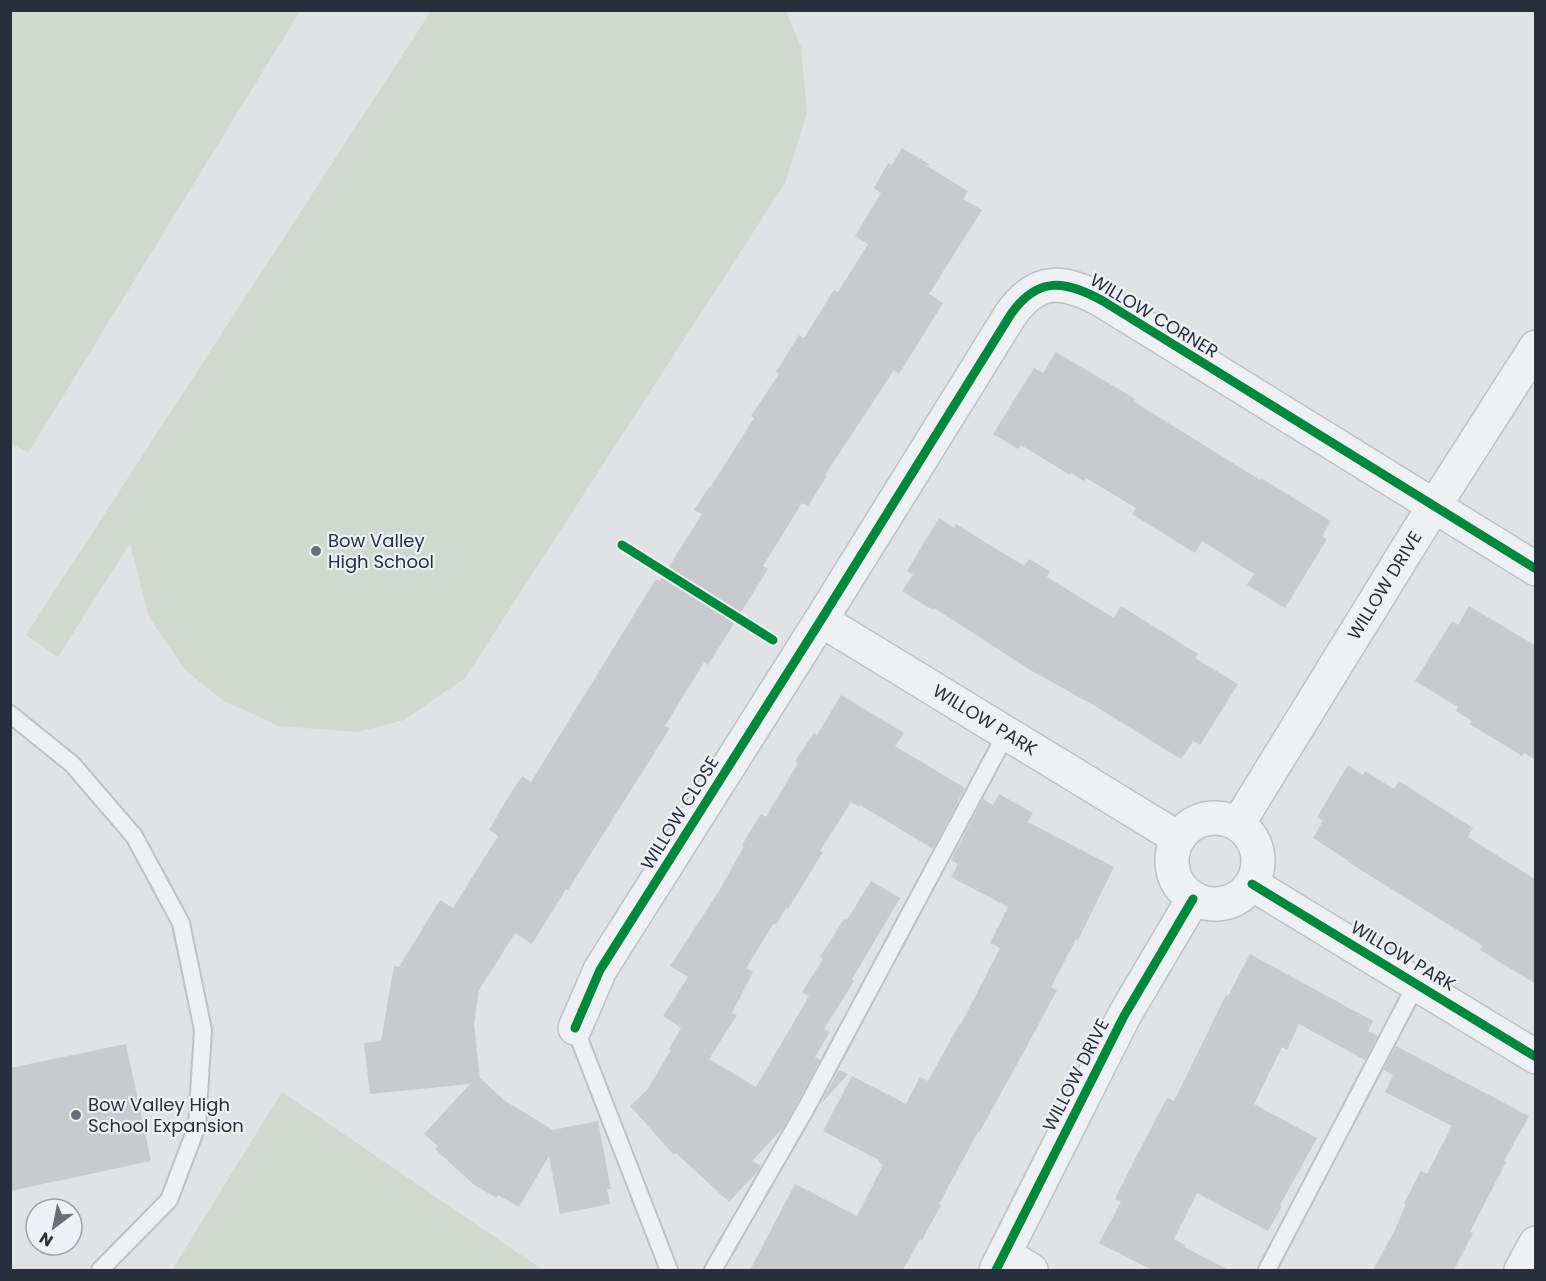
<svg xmlns="http://www.w3.org/2000/svg" width="1546" height="1281" font-family="Poppins,sans-serif">
  <style>
    .green { fill: #d0d8d0 }
    .building { fill: #c8cacc }
    .lines { fill: none; stroke-linecap: round; stroke-linejoin: round }
    .service-casing { stroke: #bec0c2; stroke-width: 20 }
    .minor-casing { stroke: #bec0c2; stroke-width: 36 }
    .service { stroke: #eff0f1; stroke-width: 16 }
    .minor { stroke: #eff0f1; stroke-width: 33 }
    .cycleway-casing { stroke: #edf0f4; stroke-width: 13 }
    .cycleway { stroke: #00873e; stroke-width: 9 }
    .poi-dot { fill: #686e76; stroke: #edf0f4; stroke-width: 2 }
    .labels { text-anchor: middle; stroke-width: 4.5; stroke-linejoin: round; paint-order: stroke }
    .street-label { font-size: 18px; fill: #282f3b; stroke: #edf0f4 }
    .poi-label { font-size: 18px; fill: #282f3b; stroke: #edf0f4; text-anchor: start }
  </style>
  <rect width="100%" height="100%" fill="#e0e2e4"/>
  <path class="green" d="M10 11H300L28 453 10 442Z
    M431 11H786L801 47 807 113 785 183 465 678 404 720 357 732 279 726 224 701 185 670 149 617 130 543 58 657 26 635Z
    M282 1092 543 1270H172Z"/>
  <path class="building" d="M902 148 929 164 927 166 968 191 963 199 982 210 929 294 943 303 899 374 894 370 825 475 827 476 808 506 802 503 763 566 768 569 708 665 704 662 665 726 670 728 568 890 566 889 532 944 515 933 479 990 474 1025 480 1078 505 1101 553 1130 598 1121 611 1189H607L610 1204 560 1214 549 1156 519 1207 498 1195 496 1198 473 1184 435 1149 438 1146 424 1134 470 1084 370 1094 364 1043 381 1041 394 966 399 967 440 900 453 908 498 836 489 830 507 799 522 776 531 782 656 579 660 581 702 514 694 510 709 487 710 488 754 418 751 416 779 374 776 372 799 335 804 338 834 290 838 292 868 244 855 236 881 193 874 188 888 163 892 165Z
    M1056 352 1135 399 1133 401 1260 480 1261 478 1331 521 1322 536 1327 539 1285 608 1247 585 1254 574 1202 541 1195 553 1132 514 1136 508 1086 478 1084 481 1071 473 1070 475 1021 445 1018 449 993 434 1034 368 1043 373Z
    M939 518 954 528 956 524 1024 566 1029 559 1050 571 1047 577 1114 618 1121 606 1198 654 1195 658 1238 684 1200 745 1193 741 1181 759 1095 706 1032 671 934 608 933 610 902 591 913 575 907 571Z
    M1469 606 1536 646V760L1524 753 1522 756 1470 724 1472 721 1456 711 1458 707 1415 681 1452 621 1458 625Z
    M841 695 904 733 895 746 965 788 933 849 860 805 859 807 851 802 820 851 823 852 788 909 786 908 776 925 774 923 746 968 753 972 732 1013 737 1015 709 1059 756 1087 809 996 802 992 823 959 820 957 844 919 847 920 871 881 900 898 852 979 854 981 824 1029 830 1032 815 1057 820 1060 796 1105 783 1128 752 1161 761 1166 758 1171 729 1202 676 1153 674 1155 630 1106 647 1090 671 1050 669 1049 681 1028 663 1016 688 977 670 966 719 891 744 846 742 845 761 814 766 817 798 763 795 761 814 733 817 735Z
    M1348 765 1363 775 1365 771 1394 789 1399 781 1473 828 1468 837 1536 880V984L1480 950 1483 946 1348 862 1349 861 1313 838 1323 821 1317 817Z
    M999 794 1033 813 1028 822 1114 867 1078 940 1076 939 1051 987 1057 990 1027 1046 979 1133 978 1132 939 1204 941 1205 922 1240 920 1239 903 1270H750L795 1184 857 1216 883 1165 878 1162 879 1160 823 1131 852 1076 906 1104 920 1077 928 1081 960 1023 961 1024 1000 948 990 943 1008 907 951 877 958 864 951 860 983 799 993 805Z
    M1250 954 1373 1021 1368 1031 1378 1036 1365 1060 1299 1024 1287 1050 1282 1047 1254 1104 1317 1138 1280 1205 1282 1206 1268 1231 1197 1193 1174 1239 1185 1245 1184 1247 1229 1270H1152L1099 1243 1121 1202 1115 1199 1136 1157 1167 1098 1174 1101 1226 995 1228 996Z
    M126 1044 151 1161 10 1191V1068Z
    M1396 1046 1529 1116 1504 1161 1506 1162 1470 1232 1473 1233 1454 1270H1373L1394 1232 1406 1204 1404 1203 1421 1171 1427 1174 1452 1126 1385 1092 1393 1075 1383 1070Z
    M839 1070 848 1074 820 1105Z"/>
  <g class="lines">
    <defs>
      <path id="service" d="M10 714 72 764 134 836 181 923 203 1030 197 1126 169 1200 100 1270
        M575 1028 669 1270
        M713 1270 805 1110 1006 734
        M1267 1270 1417 983"/>
      <g id="minor">
        <path id="s1" d="M821 620 1178 838"/>
        <circle cx="1215" cy="861" r="43"/>
        <path id="s2" d="M1238 824 1419 530 1536 347"/>
        <path d="M1252 884 1536 1057"/>
        <path d="M575 1028 600 970 821 620 1011 314C1038 276 1065 280 1103 301L1536 569"/>
        <path d="M1005 1254 1031 1270"/>
        <path d="M996 1270 1124 1016 1193 899"/>
        <path d="M1521 1270 1536 1243"/>
      </g>
    </defs>
    <use href="#service" class="service-casing"/>
    <use href="#minor" class="minor-casing"/>
    <use href="#service" class="service"/>
    <use href="#minor" class="minor"/>
    <defs>
      <path id="cycleway" d="M622 545 773 640
        M1252 884 1536 1057
        M575 1028 600 970 821 620 1011 314C1038 276 1065 280 1103 301L1536 569
        M996 1270 1124 1016 1193 899"/>
    </defs>
    <use href="#cycleway" class="cycleway-casing"/>
    <use href="#cycleway" class="cycleway"/>
  </g>
  <g class="poi-dot">
    <circle cx="316" cy="551" r="6"/>
    <circle cx="76" cy="1115" r="6"/>
  </g>
  <g class="labels">
    <g class="street-label">
      <text transform="translate(1154 316) rotate(31)" y="6">WILLOW CORNER</text>
      <text dy="6" stroke="none"><textPath href="#s2" startOffset="280">WILLOW DRIVE</textPath></text>
      <text dy="6" stroke="none"><textPath href="#s1" startOffset="192">WILLOW PARK</textPath></text>
      <text transform="translate(680 813) rotate(-58)" y="6">WILLOW CLOSE</text>
      <text transform="translate(1403 956) rotate(31)" y="6">WILLOW PARK</text>
      <text transform="translate(1076 1075) rotate(-63)" y="6">WILLOW DRIVE</text>
    </g>
    <g class="poi-label">
      <text x="328" y="547">Bow Valley<tspan x="328" dy="21">High School</tspan></text>
      <text x="88" y="1111">Bow Valley High<tspan x="88" dy="21">School Expansion</tspan></text>
    </g>
  </g>
  <rect width="1546" height="1281" fill="none" stroke="#282f3b" stroke-width="24"/>
  <g transform="translate(54 1227) rotate(212)"><circle r="28" fill="#edf0f4" stroke="#9ea3aa" stroke-width="1.5"/>
  <path d="M0-4.5L10 22L0 15L-10 22Z" fill="#686e76"/>
  <text y="-9" font-size="16" font-weight="bold" text-anchor="middle" fill="#282f3b">N</text>
  </g>
</svg>
